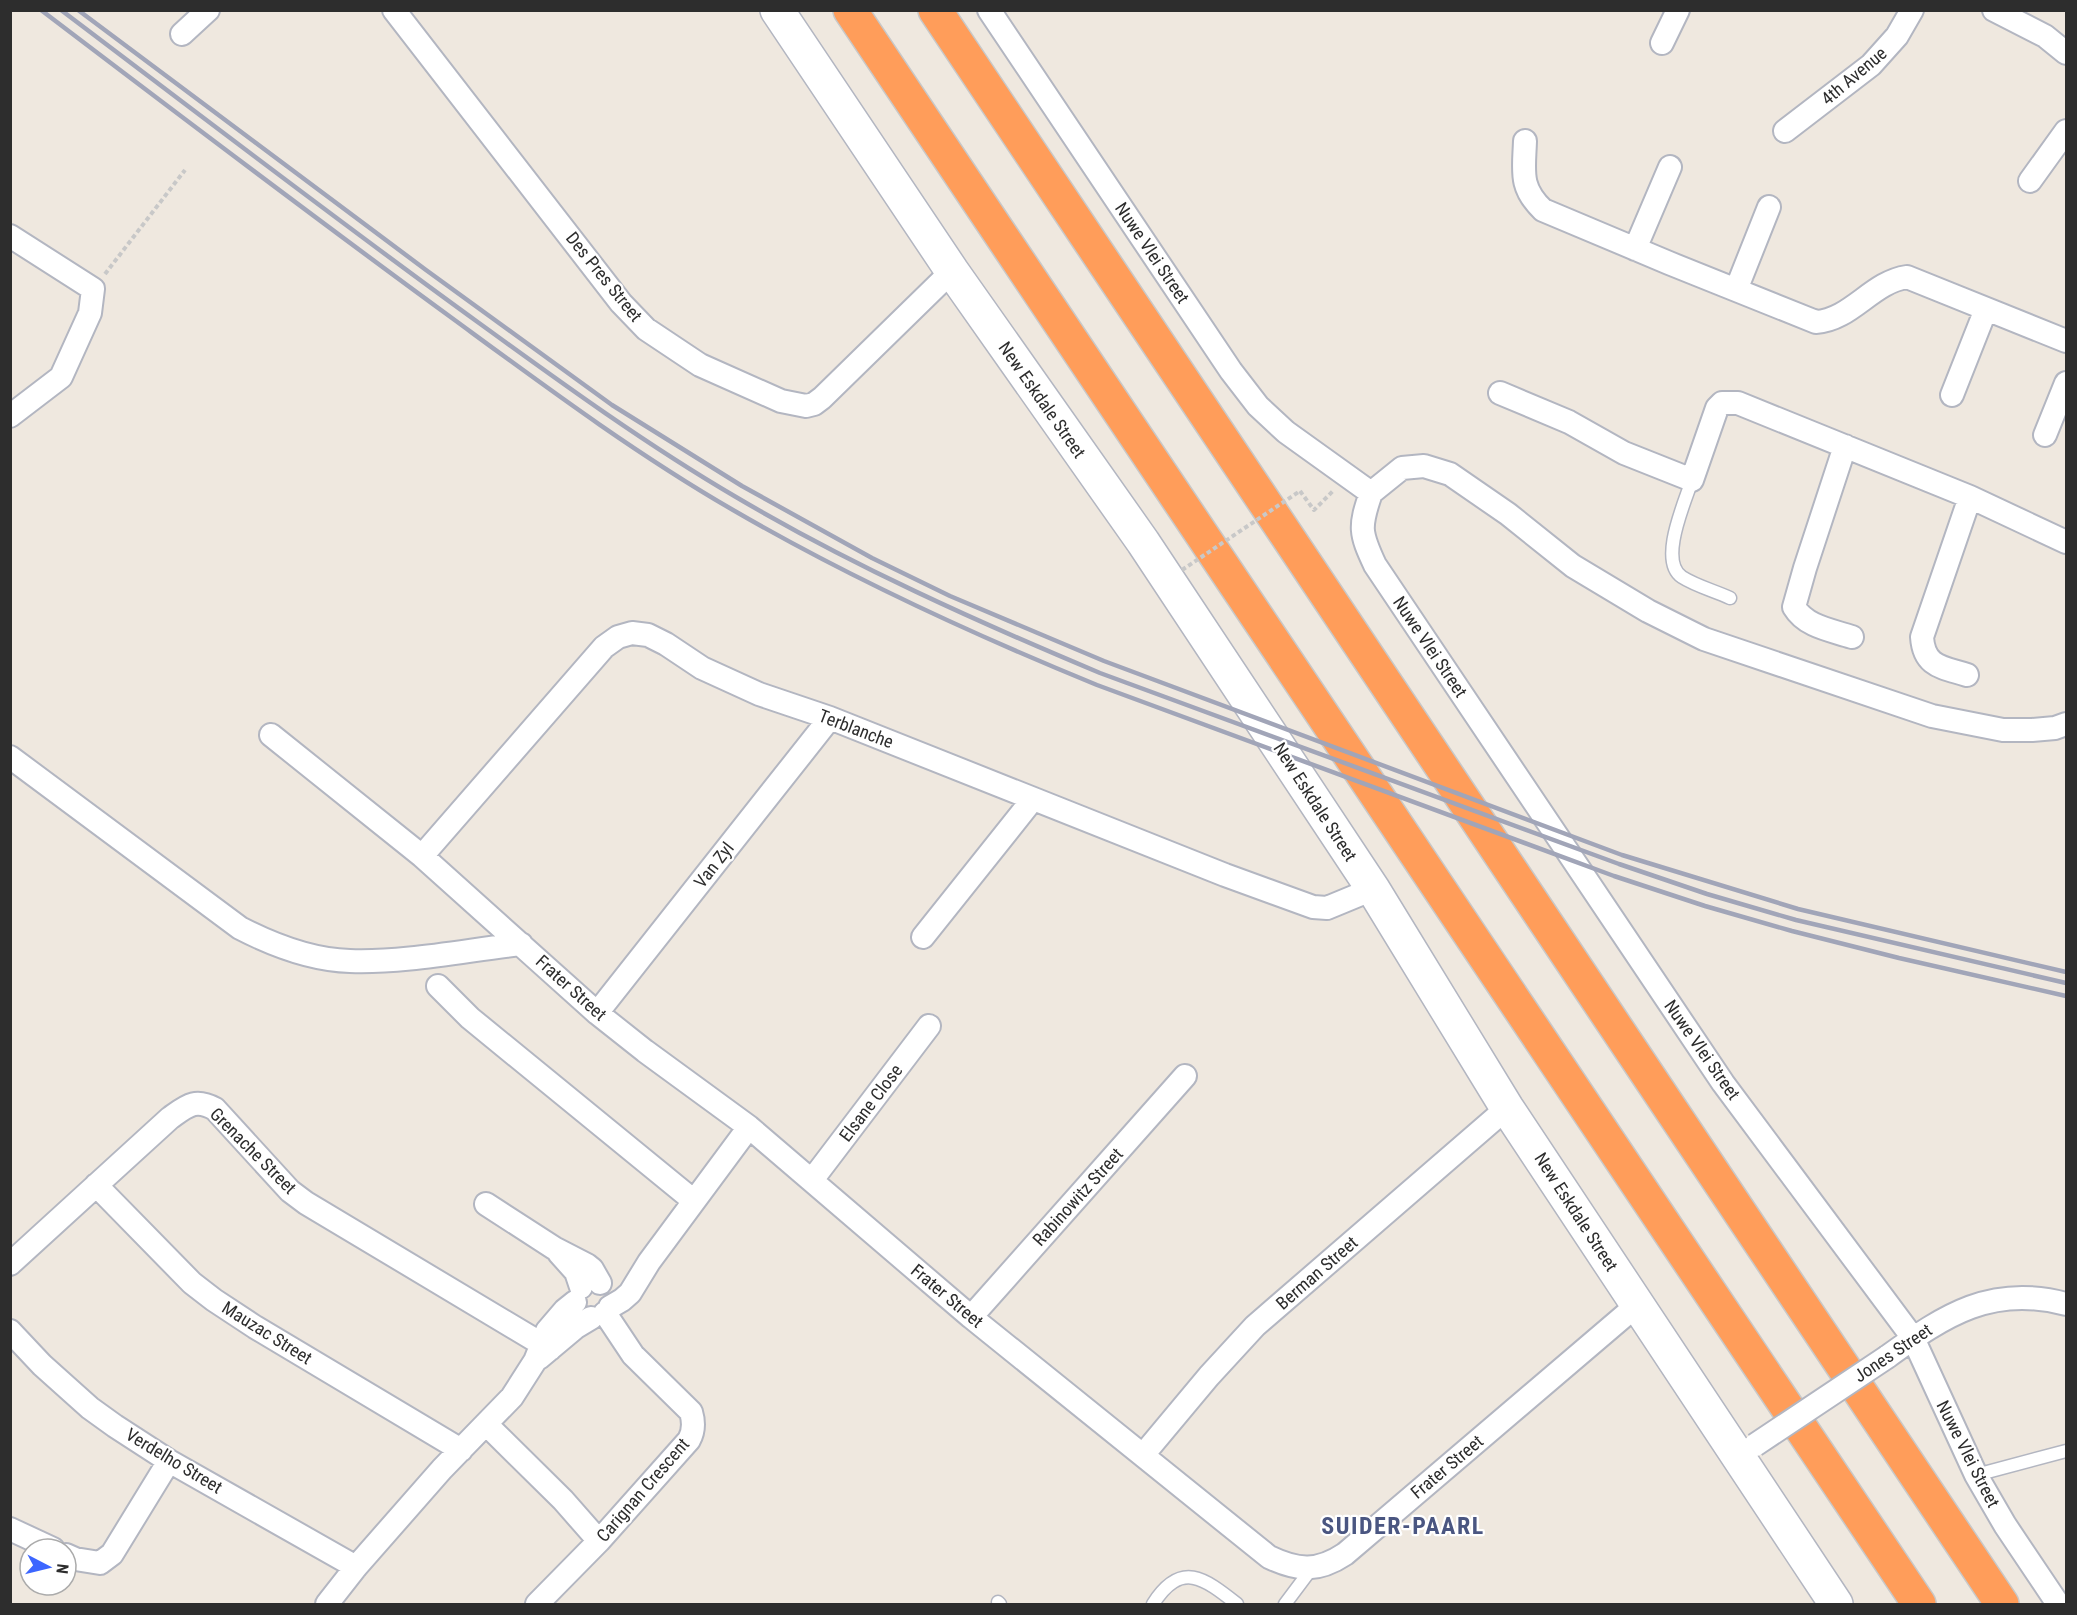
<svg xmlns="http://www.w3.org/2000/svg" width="2077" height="1615" font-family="'Roboto Condensed',sans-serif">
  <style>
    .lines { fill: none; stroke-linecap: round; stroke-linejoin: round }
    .lane-casing { stroke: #b3b6c1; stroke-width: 15 }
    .street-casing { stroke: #b3b6c1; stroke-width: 26 }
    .secondary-casing { stroke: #b3b6c1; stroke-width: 36 }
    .highway-casing { stroke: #c8c8c8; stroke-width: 36 }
    .path { stroke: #c8c8c8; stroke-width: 4; stroke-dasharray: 4.5 3; stroke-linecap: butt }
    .lane { stroke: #fff; stroke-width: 12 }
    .street { stroke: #fff; stroke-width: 22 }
    .secondary { stroke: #fff; stroke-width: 33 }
    .highway { stroke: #ff9d5a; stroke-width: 33 }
    .rail { stroke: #a1a5b8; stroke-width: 4.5 }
    .street-bridge-casing { stroke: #b3b6c1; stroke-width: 26; stroke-linecap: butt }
    .path-bridge { stroke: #c8c8c8; stroke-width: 4; stroke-dasharray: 4.5 3; stroke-linecap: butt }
    .street-bridge { stroke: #fff; stroke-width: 22 }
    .labels { text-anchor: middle; stroke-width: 4.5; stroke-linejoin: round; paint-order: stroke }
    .street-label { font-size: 18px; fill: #2d2d2d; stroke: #fff }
    .district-label { font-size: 24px; font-weight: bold; letter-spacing: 1.5px; fill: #4a5681; stroke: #fff }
  </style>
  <rect width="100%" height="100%" fill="#efe8df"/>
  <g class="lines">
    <defs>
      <path id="lane" d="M1692 480C1685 502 1658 561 1682 577 1696 586 1715 591 1730 598
        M1976 1475 2066 1451
        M998 1602 1000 1604
        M1153 1604C1181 1560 1204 1578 1237 1604
        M1285 1604 1312 1568"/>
      <path id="street" d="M394 10 621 303 646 329 700 365 781 401 806 406 814 404 822 398 952 271
        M989 10 1231 371 1258 406 1286 432 1371 493C1359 527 1360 533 1375 565L1723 1083 1913 1338 1976 1475 2005 1525 2058 1604
        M1994 10 2045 36 2066 53
        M182 34 208 10
        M1662 43 1678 10
        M1785 131 1871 65 1897 36 1912 10
        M1525 141C1524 171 1519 187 1543 210L1669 263 1816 322C1851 320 1872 282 1907 277L2066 341
        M2030 181 2066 131
        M10 236 93 289 90 313 61 377 10 416
        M1635 249 1670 167
        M1736 290 1769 207
        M1500 393 1569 422 1624 453 1692 480 1717 408 1722 403H1738L1970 497 2066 542
        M1952 395 1986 309
        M2045 435 2066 383
        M1845 446 1805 568 1794 607C1806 627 1831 630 1852 637
        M1371 493 1402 468 1424 466 1450 474 1508 514 1573 566 1648 611 1704 639 1932 716 2003 730H2032L2055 728 2066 724
        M1967 675C1942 667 1924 667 1922 637L1970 497
        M271 735 422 856 597 1013 645 1051 749 1127 971 1317 1269 1557C1298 1571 1318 1572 1345 1554L1637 1305
        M10 757 240 928C273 945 313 960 350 961 404 963 467 950 521 944
        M422 856 604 647 618 637 632 633 648 635 666 644 702 668 759 694 830 718 1225 875 1313 907 1327 908 1373 889
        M923 937 1033 799
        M438 986 470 1018 694 1201
        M597 1013 830 718
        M812 1180 929 1026
        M96 1185 192 1283 214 1300 255 1327 461 1450
        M486 1204 554 1248 587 1265 592 1269 600 1283
        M559 1253 576 1272 581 1287
        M10 1264 170 1118C187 1106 195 1098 215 1109L290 1191 306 1203 550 1349
        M610 1307 622 1300 630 1293 649 1262 749 1127
        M971 1317 1185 1076
        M10 1331 42 1365 90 1408 115 1426 169 1461 356 1567
        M1887 1357C1945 1315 1992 1284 2066 1304
        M539 1358 576 1327 591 1318
        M486 1424 563 1500 599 1541
        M1143 1455 1209 1376 1255 1326 1507 1108
        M10 1529 53 1549
        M66 1555 75 1559 100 1563 112 1554 169 1461
        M327 1604 356 1567 442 1469 512 1397 535 1361 547 1331 565 1310 575 1302
        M537 1604 599 1541 689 1440C694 1431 694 1422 691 1412L633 1355 605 1313"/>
      <path id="secondary" d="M777 10 952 271 1143 542 1373 889 1507 1108 1836 1604"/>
      <path id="highway" d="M850 10 1919 1604
        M935 10 2002 1604"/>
    </defs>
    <use href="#lane" class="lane-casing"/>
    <use href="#street" class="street-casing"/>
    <use href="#secondary" class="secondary-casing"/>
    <use href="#highway" class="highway-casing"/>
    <path class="path" d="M105 274 185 170
      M1300 491 1314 510 1333 491"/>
    <use href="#lane" class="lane"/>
    <use href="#street" class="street"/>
    <use href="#secondary" class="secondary"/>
    <use href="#highway" class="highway"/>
    <path class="rail" d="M41 10C179 115 316 219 456 321 546 387 636 454 733 510 850 578 972 634 1097 685L1614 876 1705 906 1792 931 1899 958 2066 996
      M61 10C200 115 338 221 479 323 563 384 647 445 736 497 853 566 976 621 1100 673L1619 864 1707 894 1796 920 2066 983
      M78 10 426 270 612 405 742 486 872 558 950 596 1104 661 1622 855 1798 909 2066 972"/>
    <defs>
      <path id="street-bridge" d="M1755 1445 1887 1357"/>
    </defs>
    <use href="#street-bridge" class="street-bridge-casing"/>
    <path class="path-bridge" d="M1182 570 1300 491"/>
    <use href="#street-bridge" class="street-bridge"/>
  </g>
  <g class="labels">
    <g class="street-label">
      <text transform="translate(1854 76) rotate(-40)" y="6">4th Avenue</text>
      <text transform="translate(1152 253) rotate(56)" y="6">Nuwe Vlei Street</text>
      <text transform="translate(604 277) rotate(51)" y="6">Des Pres Street</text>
      <text transform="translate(1042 400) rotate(55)" y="6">New Eskdale Street</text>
      <text transform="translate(1430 647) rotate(56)" y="6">Nuwe Vlei Street</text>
      <text transform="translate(856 729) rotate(21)" y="6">Terblanche</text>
      <text transform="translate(1315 802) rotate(57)" y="6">New Eskdale Street</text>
      <text transform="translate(714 865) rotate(-52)" y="6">Van Zyl</text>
      <text transform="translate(571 988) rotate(42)" y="6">Frater Street</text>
      <text transform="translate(1702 1050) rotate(55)" y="6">Nuwe Vlei Street</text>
      <text transform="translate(871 1103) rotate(-53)" y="6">Elsane Close</text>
      <text transform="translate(253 1151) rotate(45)" y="6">Grenache Street</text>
      <text transform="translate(1078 1197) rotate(-48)" y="6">Rabinowitz Street</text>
      <text transform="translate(1576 1212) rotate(57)" y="6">New Eskdale Street</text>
      <text transform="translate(1317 1273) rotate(-41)" y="6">Berman Street</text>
      <text transform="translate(947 1296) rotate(40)" y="6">Frater Street</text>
      <text transform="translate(267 1333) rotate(32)" y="6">Mauzac Street</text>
      <text transform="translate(1893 1353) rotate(-34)" y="6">Jones Street</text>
      <text transform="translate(1968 1454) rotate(63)" y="6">Nuwe Vlei Street</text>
      <text transform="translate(174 1461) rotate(31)" y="6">Verdelho Street</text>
      <text transform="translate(1447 1467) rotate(-40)" y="6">Frater Street</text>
      <text transform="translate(643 1490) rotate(-49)" y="6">Carignan Crescent</text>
    </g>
    <g class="district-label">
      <text x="1403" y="1534">SUIDER-PAARL</text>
    </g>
  </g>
  <rect width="2077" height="1615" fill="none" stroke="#2d2d2d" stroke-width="24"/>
  <g transform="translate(48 1567) rotate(97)"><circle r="28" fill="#ffffff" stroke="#ababab" stroke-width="1.5"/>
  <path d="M0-4.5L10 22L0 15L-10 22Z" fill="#3c66ff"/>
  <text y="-9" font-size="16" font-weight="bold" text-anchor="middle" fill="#2d2d2d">N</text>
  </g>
</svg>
